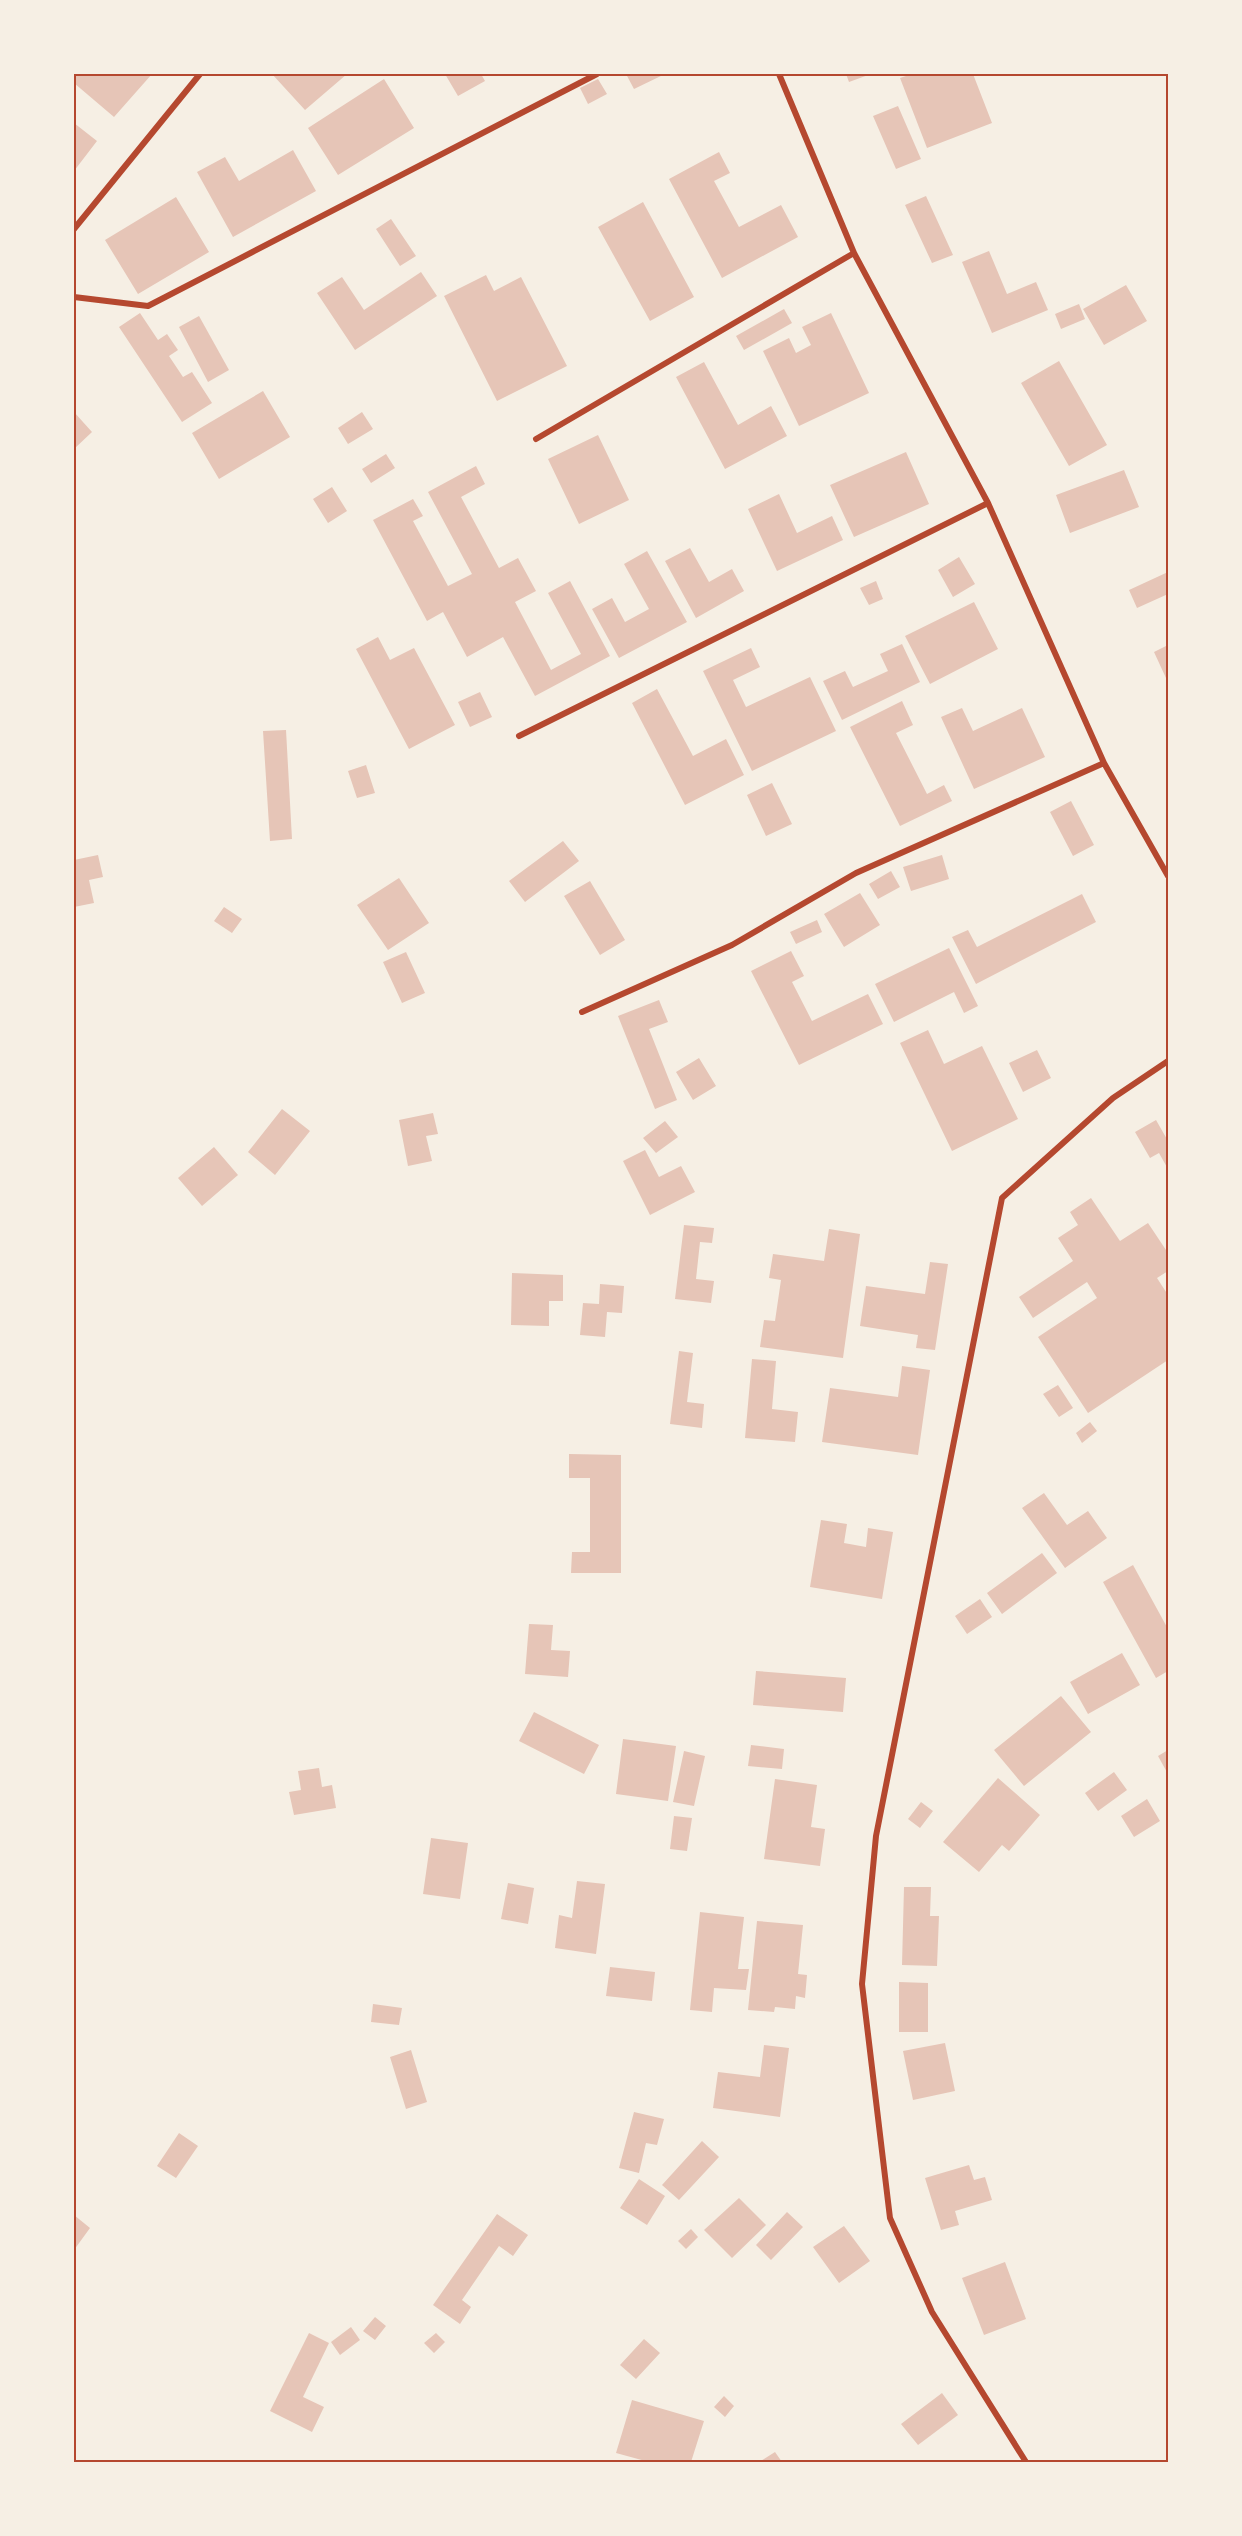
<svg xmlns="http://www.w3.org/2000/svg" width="1242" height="2536" font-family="Ubuntu,sans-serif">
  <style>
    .building { fill: #e6c5b7 }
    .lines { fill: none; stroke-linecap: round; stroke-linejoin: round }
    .minor { stroke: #b5482f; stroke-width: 6 }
    .neatline { fill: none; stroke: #b5482f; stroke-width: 2 }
  </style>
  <rect width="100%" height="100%" fill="#f6efe4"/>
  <path class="building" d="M74 74H152L114 117 74 83Z
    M272 74H347L305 110Z
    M445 74H481L485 81 458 96Z
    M626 74H665L634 89Z
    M846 74H871L849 82Z
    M912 74H973L992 123 927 148 900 78Z
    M384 79 414 128 338 175 308 128Z
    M598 79 607 94 588 104 580 88Z
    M898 106 921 159 896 169 873 116Z
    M74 123 97 141 74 171Z
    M293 150 316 191 233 237 197 172 225 157 239 181Z
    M719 152 730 173 714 181 739 227 781 205 798 237 722 278 669 179Z
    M926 196 953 255 932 263 905 205Z
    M176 197 209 252 138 294 105 240Z
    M643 202 694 297 650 321 598 227Z
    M391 219 416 256 400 266 376 229Z
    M989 251 1007 294 1036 282 1048 310 992 333 962 262Z
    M421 272 437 296 355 350 317 293 342 277 364 310Z
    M486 275 494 291 521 277 567 366 497 401 444 296Z
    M1126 285 1147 321 1104 345 1083 309Z
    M1079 304 1085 319 1061 329 1055 314Z
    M784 309 792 323 744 350 736 336Z
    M140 313 158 340 167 334 178 350 169 356 183 377 192 372 212 403 182 422 119 327Z
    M831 313 869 393 799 426 763 351 789 338 796 353 811 345 802 327Z
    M199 316 229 370 208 382 179 327Z
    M1059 361 1107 445 1069 466 1021 383Z
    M704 362 738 425 771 406 787 436 725 469 676 377Z
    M263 391 290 437 219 479 192 433Z
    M74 412 92 432 74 449Z
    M362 412 373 429 348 444 338 428Z
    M598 435 629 500 579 524 548 459Z
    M906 452 929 504 854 537 830 485Z
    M386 454 395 468 371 483 362 469Z
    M476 466 485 484 461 497 499 568 518 558 536 591 515 602 551 670 581 654 548 593 570 581 610 656 535 696 503 637 467 657 443 612 427 621 373 520 413 499 423 516 413 521 448 586 472 574 428 492Z
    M1124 470 1139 507 1070 533 1056 495Z
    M332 487 347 511 328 523 313 499Z
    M779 494 797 533 832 516 843 540 777 571 748 509Z
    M690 548 709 582 732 569 744 591 696 618 665 561Z
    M647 551 687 622 619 658 592 609 612 598 625 622 649 609 624 564Z
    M959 557 975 584 953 597 938 570Z
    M1168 572V594L1137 608 1129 590Z
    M876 581 883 599 869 605 860 588Z
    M974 602 998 649 930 684 905 636Z
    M378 637 390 660 414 648 455 725 409 749 356 649Z
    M902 644 920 682 842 720 823 681 845 671 853 687 888 671 880 654Z
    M1168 645V676L1166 678 1154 652Z
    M751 648 760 667 733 680 746 707 810 677 836 731 752 771 703 671Z
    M657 689 693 756 726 739 744 775 685 805 632 703Z
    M480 692 492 717 470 727 458 702Z
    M902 701 913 725 896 733 927 794 944 785 952 801 900 826 850 727Z
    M962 708 973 731 1022 708 1045 757 974 789 941 717Z
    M286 730 292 839 270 841 263 731Z
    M366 765 375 793 357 798 348 771Z
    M772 783 792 824 766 836 747 795Z
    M1071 801 1094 845 1073 856 1050 812Z
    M563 841 579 861 525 902 509 881Z
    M98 855 103 877 89 880 94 903 74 907V860Z
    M942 855 949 879 911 891 903 867Z
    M891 871 900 887 878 899 869 884Z
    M399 878 429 923 388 950 357 905Z
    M590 881 625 940 600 955 564 896Z
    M860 893 880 925 844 947 824 914Z
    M1082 894 1096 922 976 984 952 937 968 930 977 947Z
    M224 907 242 919 232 933 214 921Z
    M817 920 822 932 796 944 790 932Z
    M949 948 978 1006 964 1013 954 992 894 1022 875 984Z
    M791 951 804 976 792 982 812 1021 868 994 883 1024 799 1065 751 971Z
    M406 952 425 993 402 1003 383 962Z
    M659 1000 668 1022 649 1029 677 1100 655 1109 618 1016Z
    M928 1030 944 1064 982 1046 1018 1119 952 1151 900 1043Z
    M1037 1050 1051 1078 1023 1092 1009 1063Z
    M699 1058 716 1086 693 1100 676 1072Z
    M282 1109 310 1131 275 1175 248 1152Z
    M433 1113 438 1134 426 1136 432 1161 408 1166 399 1120Z
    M1156 1120 1168 1141V1169L1159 1153 1150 1158 1135 1132Z
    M665 1121 678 1137 656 1153 643 1138Z
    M214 1147 238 1175 202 1206 178 1178Z
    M645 1150 659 1177 681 1166 695 1192 650 1215 623 1161Z
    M1091 1198 1120 1241 1148 1223 1168 1253V1271L1157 1278 1168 1295V1360L1088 1413 1038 1337 1097 1298 1087 1282 1033 1318 1019 1297 1073 1261 1058 1238 1078 1225 1070 1212Z
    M684 1225 714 1228 712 1243 700 1242 696 1279 714 1281 711 1303 675 1299Z
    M829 1229 860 1234 843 1358 760 1347 764 1320 775 1321 781 1280 769 1278 773 1254 824 1261Z
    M930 1262 948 1264 935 1350 916 1348 918 1335 860 1326 866 1286 925 1294Z
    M512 1273 563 1275V1301H549V1326L511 1325Z
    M600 1284 624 1286 622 1313 607 1312 605 1337 580 1335 583 1303 599 1304Z
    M679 1351 693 1353 687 1402 704 1404 702 1428 670 1424Z
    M752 1359 776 1361 772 1409 798 1412 795 1442 745 1438Z
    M902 1366 930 1370 918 1455 822 1442 830 1388 898 1397Z
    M1058 1385 1073 1408 1059 1417 1043 1394Z
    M1090 1422 1097 1431 1082 1443 1076 1433Z
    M569 1454 621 1455V1573H571L572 1552H590V1478H569Z
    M1044 1493 1067 1525 1088 1511 1107 1538 1065 1568 1022 1508Z
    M821 1520 847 1524 844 1543 866 1547 868 1528 893 1532 882 1599 810 1587Z
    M1042 1553 1057 1573 1002 1614 987 1593Z
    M1133 1565 1168 1629V1671L1156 1678 1103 1582Z
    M980 1599 992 1617 967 1634 955 1616Z
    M529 1624 553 1625 551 1650 570 1651 568 1677 525 1674Z
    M1122 1653 1140 1685 1088 1714 1070 1682Z
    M756 1671 846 1678 843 1712 753 1705Z
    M1061 1696 1091 1732 1024 1786 994 1750Z
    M534 1712 599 1745 584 1774 519 1741Z
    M623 1739 676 1746 668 1801 616 1794Z
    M751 1745 784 1749 782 1769 748 1766Z
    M1168 1750V1774L1158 1756Z
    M684 1751 705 1756 694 1806 673 1802Z
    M319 1768 322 1787 332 1785 336 1808 294 1815 289 1792 301 1790 298 1771Z
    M1114 1772 1127 1790 1098 1811 1085 1793Z
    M998 1778 1040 1815 1009 1851 1002 1845 979 1872 943 1842Z
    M775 1779 817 1785 811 1827 825 1829 820 1866 764 1859Z
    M1147 1799 1160 1821 1134 1837 1121 1816Z
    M921 1802 933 1811 920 1828 908 1819Z
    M674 1816 692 1818 687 1851 670 1849Z
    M431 1838 468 1843 460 1899 423 1894Z
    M577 1881 605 1884 596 1954 555 1948 559 1915 572 1918Z
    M508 1883 534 1888 528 1924 501 1919Z
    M904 1887H931L930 1916H939L937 1966 902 1965Z
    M700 1912 744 1917 738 1969H749L746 1990 714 1988 712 2012 690 2010Z
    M757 1921 803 1925 798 1974 807 1975 805 1998 796 1996 795 2009 775 2007 774 2012 748 2010Z
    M610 1967 655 1972 652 2001 606 1996Z
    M899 1982 928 1983V2032H899Z
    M373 2004 402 2008 399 2025 371 2022Z
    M945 2043 955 2091 913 2100 903 2051Z
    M764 2045 789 2048 780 2117 713 2108 718 2072 760 2077Z
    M411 2050 427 2102 406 2109 390 2057Z
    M634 2112 664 2119 657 2145 646 2143 639 2173 619 2168Z
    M179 2133 198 2146 176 2178 157 2166Z
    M702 2141 719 2157 679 2200 662 2185Z
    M969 2165 974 2180 985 2177 992 2200 955 2211 959 2225 941 2230 925 2178Z
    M639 2179 665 2196 647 2225 620 2208Z
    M739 2198 766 2225 732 2258 704 2230Z
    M787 2212 803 2227 771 2260 756 2245Z
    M497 2214 528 2235 513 2256 499 2246 462 2300 471 2307 460 2324 433 2305Z
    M74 2215 90 2228 74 2250Z
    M844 2226 870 2261 839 2283 813 2247Z
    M691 2229 698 2237 686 2249 678 2241Z
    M1005 2262 1026 2319 984 2335 962 2278Z
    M375 2317 386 2326 375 2340 363 2331Z
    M351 2327 360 2340 340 2355 331 2342Z
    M309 2333 329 2343 303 2397 324 2407 312 2432 270 2411Z
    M436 2333 445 2342 434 2353 424 2343Z
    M644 2339 660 2353 636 2379 620 2365Z
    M942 2393 958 2415 918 2445 901 2424Z
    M724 2396 734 2406 725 2417 714 2407Z
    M632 2400 704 2421 691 2462H649L616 2453Z
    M775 2452 782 2462H759Z"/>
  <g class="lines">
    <path class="minor" d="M779 74 854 253 988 503 1104 763 1168 876
      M74 229 200 74
      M74 297 148 306 597 74
      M536 439 854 253
      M519 736 988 503
      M582 1012 732 945 856 873 1104 763
      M1026 2462 932 2312 890 2218 862 1984 876 1836 1002 1198 1113 1098 1168 1061"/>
  </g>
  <rect width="1242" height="2536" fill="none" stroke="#f6efe4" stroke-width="150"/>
  <rect x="75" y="75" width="1092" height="2386" class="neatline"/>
</svg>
